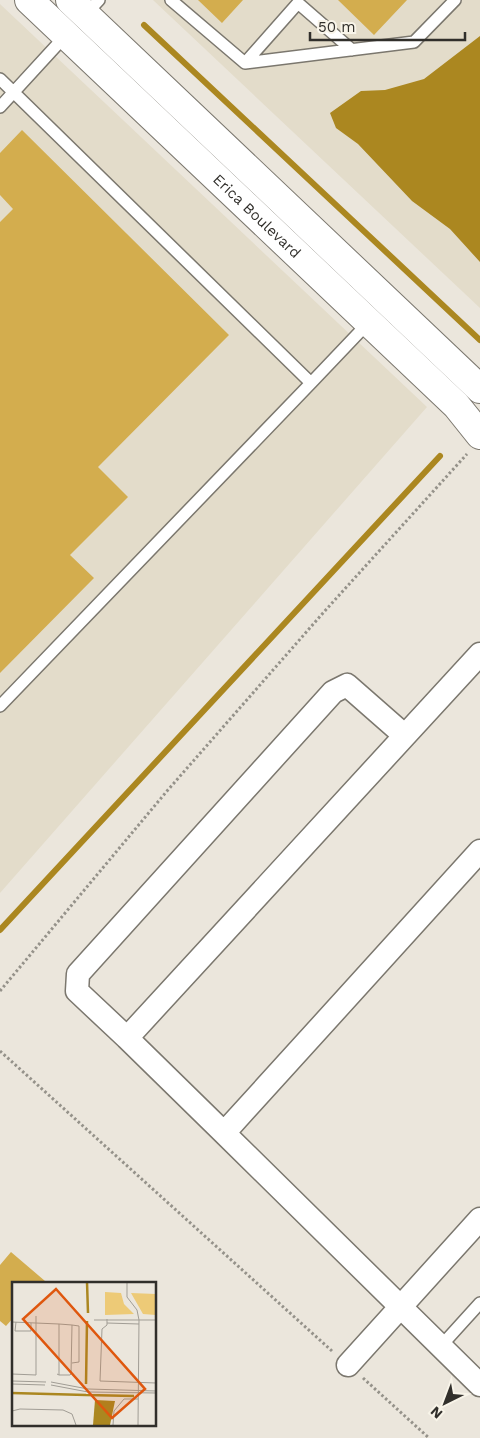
<svg xmlns="http://www.w3.org/2000/svg" width="480" height="1438" font-family="'Work Sans',sans-serif">
  <style>
    .built { fill: #e3dcca }
    .water { fill: #ab8720 }
    .lines { fill: none; stroke-linecap: round; stroke-linejoin: round }
    .stream { stroke: #ab8720; stroke-width: 6 }
    .building { fill: #d3ad4e }
    .service-casing { stroke: #7b776e; stroke-width: 14 }
    .minor-casing { stroke: #7b776e; stroke-width: 25 }
    .tertiary-casing { stroke: #7b776e; stroke-width: 30 }
    .path { stroke: #95928a; stroke-width: 3; stroke-dasharray: 2.5 2.5; stroke-linecap: butt }
    .service { stroke: #fff; stroke-width: 11 }
    .minor { stroke: #fff; stroke-width: 22 }
    .tertiary { stroke: #fff; stroke-width: 28 }
    .labels { text-anchor: middle; stroke-width: 4; stroke-linejoin: round; paint-order: stroke }
    .street-label { font-size: 15px; fill: #312f2b; stroke: #f8f4e9 }
    .inset-river { fill: none; stroke: #ab8720; stroke-width: 2.5 }
    .inset-road { fill: none; stroke: #a19d95; stroke-width: 1 }
    .view { fill: #df570e; fill-opacity: 0.15; stroke: #df570e; stroke-width: 2.5 }
    .inset-edge { fill: none; stroke: #312f2b; stroke-width: 2.5 }
  </style>
  <rect width="100%" height="100%" fill="#ebe6dc"/>
  <path class="built" d="M153 0H480V308Z
    M0 4 427 407 0 893Z"/>
  <path class="water" d="M480 36V262L450 229 412 201 358 144 336 128 330 113 361 91 385 90 424 79Z"/>
  <g class="lines">
    <path class="stream" d="M144 25 480 340
      M0 930 440 456"/>
  </g>
  <path class="building" d="M198 0H243L222 23Z
    M338 0H407L374 35Z
    M22 130 229 335 98 467 128 497 70 555 94 578 0 673V222L13 209 0 195V153Z
    M11 1252 45 1281 14 1283V1317L6 1326 0 1321V1265Z"/>
  <g class="lines">
    <defs>
      <path id="service" d="M171 0 245 63 414 42 455 0
        M85 15 99 0
        M245 63 298 3 352 50
        M0 79 311 383 0 706
        M0 107 67 34
        M311 383 370 321
        M441 1346 480 1303"/>
      <path id="minor" d="M480 654 127 1038 224 1133 480 851
        M127 1038 77 991 78 974 333 692 347 685 404 735
        M224 1133 480 1385
        M348 1365 480 1219"/>
      <g id="tertiary">
        <path id="s1" d="M29 0 456 405 480 435"/>
        <path d="M70 0 480 389"/>
      </g>
    </defs>
    <use href="#service" class="service-casing"/>
    <use href="#minor" class="minor-casing"/>
    <use href="#tertiary" class="tertiary-casing"/>
    <path class="path" d="M0 991 167 791 323 613 467 454
      M0 1051 332 1351
      M363 1378 429 1438"/>
    <use href="#service" class="service"/>
    <use href="#minor" class="minor"/>
    <use href="#tertiary" class="tertiary"/>
  </g>
  <g class="labels">
    <g class="street-label">
      <text dy="5" stroke="none"><textPath href="#s1" startOffset="314">Erica Boulevard</textPath></text>
    </g>
  </g>
  <g transform="translate(12 1282)">
    <rect width="144" height="144" fill="#ebe6dc"/>
    <path d="M93 10 109 11 112 22 122 32 93 33ZM119 11 144 12V33L131 32Z" fill="#edca77"/>
    <path d="M83 118 103 119 98 143H81Z" fill="#ab8720"/>
    <path class="inset-river" d="M75 0 76 31M74 102 75 39M0 111 74 113M74 113 122 114"/>
    <path class="inset-road" d="M115 0V15L125 28 127 38 126 143M95 37V43L90 47 88 99 144 101M82 38H144M0 40 47 42M4 40 3 49H19V41M95 41 127 42M60 81 67 80V44L60 43M0 92 24 93V34M45 92 47 93H58L59 92 60 43 47 42V93M0 99 34 100M39 100 76 107 144 109M0 102 33 103M39 103 76 110 144 111M0 129 8 127 51 128 60 132 64 143M101 143 102 129 112 117H126"/>
    <path class="view" d="M44 7 133 107 100 136 11 37Z"/>
    <rect width="144" height="144" class="inset-edge"/>
  </g>
  <g transform="translate(445 1403) rotate(222)" stroke="#f8f4e9" stroke-width="4" paint-order="stroke">
  <path d="M0-4L9 19L0 12L-9 19Z" fill="#312f2b"/>
  <text y="-8" font-size="14" font-weight="bold" text-anchor="middle" fill="#312f2b">N</text>
  </g>
  <path d="M310 32v8h155v-8" fill="none" stroke="#312f2b" stroke-width="2.5"/>
  <text x="318" y="32" font-size="15" fill="#312f2b" stroke="#f8f4e9" stroke-width="4" paint-order="stroke">50 m</text>
</svg>
